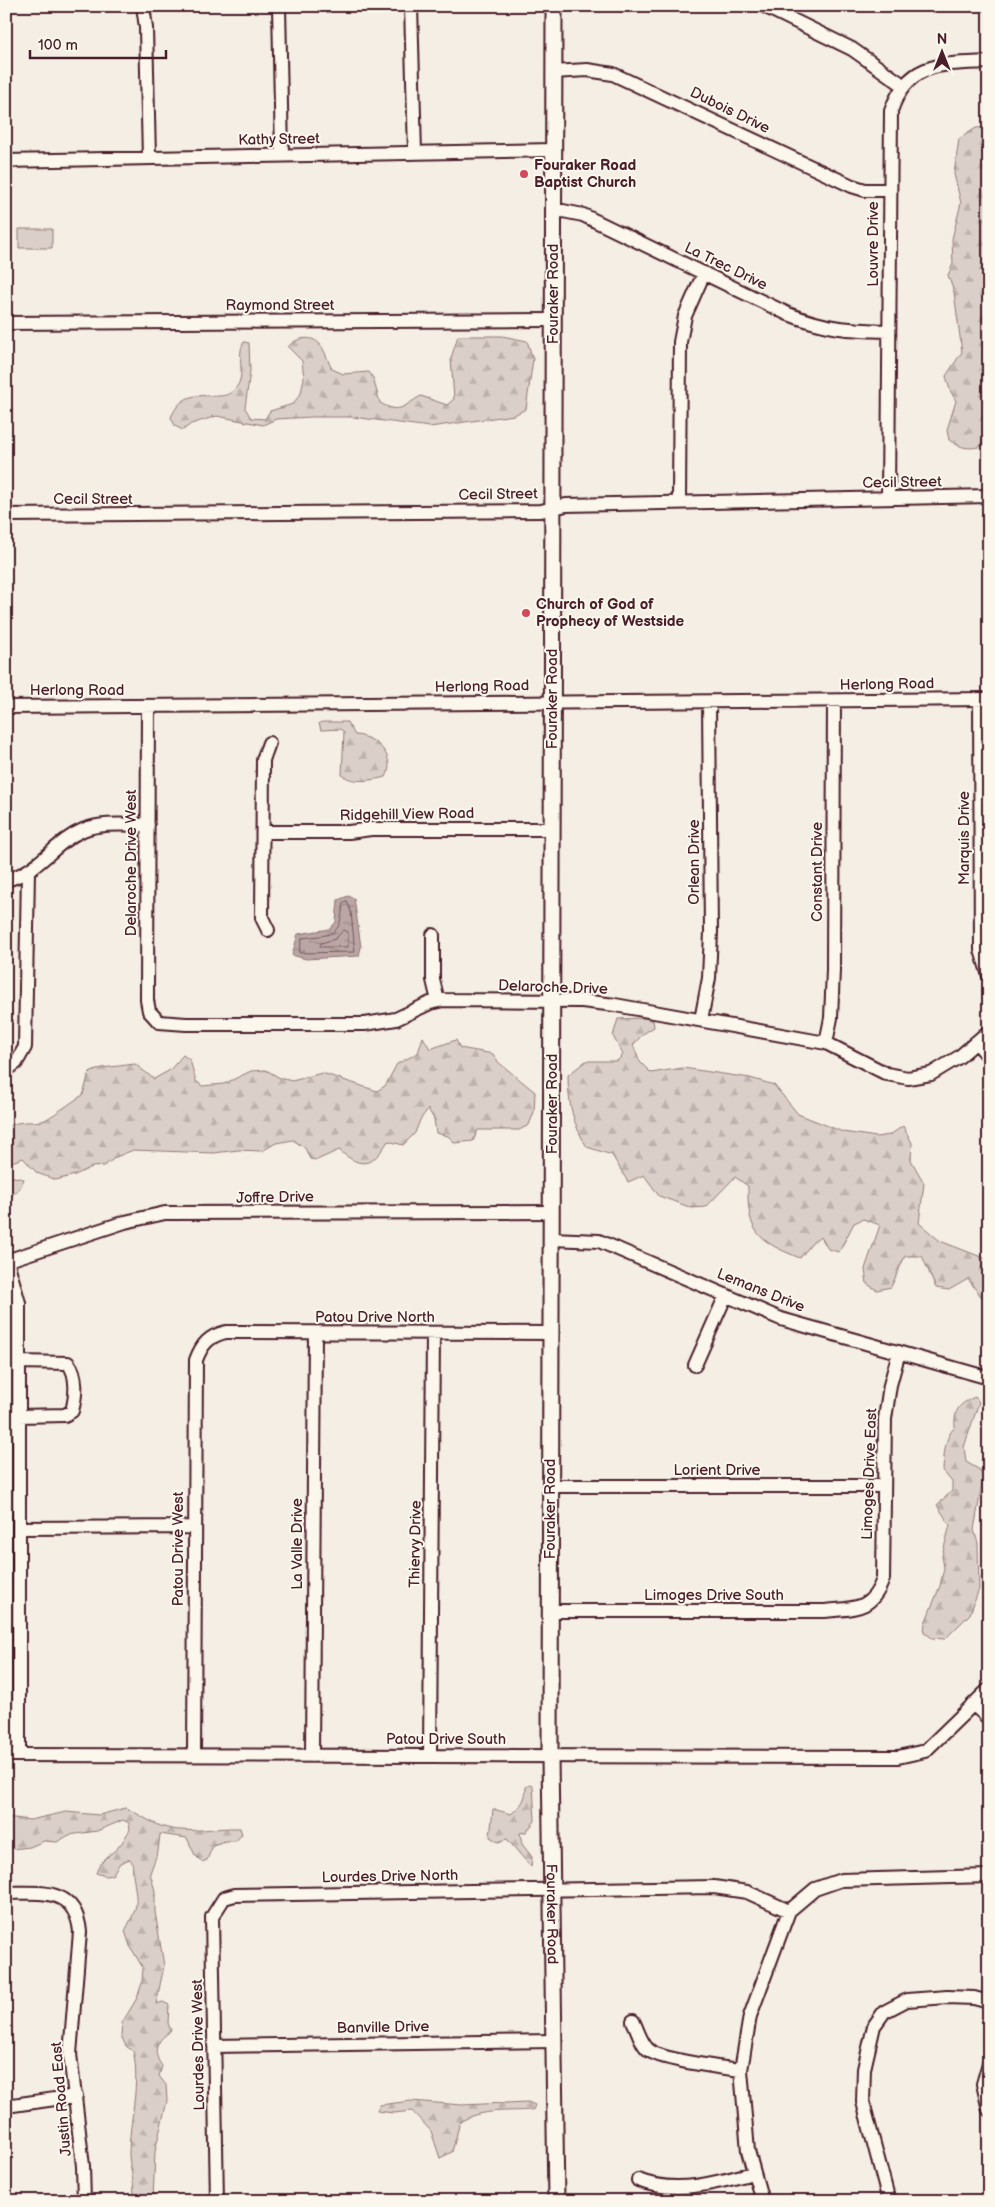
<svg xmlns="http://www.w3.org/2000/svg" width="995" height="2207" font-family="'Balsamiq Sans',sans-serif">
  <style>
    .forest { fill: url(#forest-firs); stroke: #92787a }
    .pitch { fill: #dbd0c9; stroke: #92787a }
    .water { fill: url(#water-ripples); stroke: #8d7174 }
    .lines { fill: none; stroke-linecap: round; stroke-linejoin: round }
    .shore { stroke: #77555c; stroke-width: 1 }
    .minor-casing { stroke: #4a1f2b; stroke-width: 16 }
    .major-casing { stroke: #4a1f2b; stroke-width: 19 }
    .minor { stroke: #fbf7ec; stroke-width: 12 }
    .major { stroke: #fbf7ec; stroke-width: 15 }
    .poi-dot { fill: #d1495b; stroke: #fbf7ec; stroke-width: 2 }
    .labels { text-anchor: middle; stroke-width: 4; stroke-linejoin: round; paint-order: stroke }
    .street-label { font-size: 15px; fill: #4a1f2b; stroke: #fbf7ec }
    .poi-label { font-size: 15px; font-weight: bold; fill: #4a1f2b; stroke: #fbf7ec; text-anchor: start }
  </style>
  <defs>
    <pattern id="forest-firs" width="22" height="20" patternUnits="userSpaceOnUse" patternTransform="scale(1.25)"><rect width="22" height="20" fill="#dbd0c9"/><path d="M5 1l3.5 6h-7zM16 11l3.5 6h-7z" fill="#bdb2ad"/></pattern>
    <pattern id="water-ripples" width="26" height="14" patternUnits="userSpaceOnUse" patternTransform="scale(1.25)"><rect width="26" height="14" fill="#baa7a5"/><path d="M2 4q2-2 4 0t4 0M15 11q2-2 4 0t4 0" fill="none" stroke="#998787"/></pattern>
  </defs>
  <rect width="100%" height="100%" fill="#f4eee4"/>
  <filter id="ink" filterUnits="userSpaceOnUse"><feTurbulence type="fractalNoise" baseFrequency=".02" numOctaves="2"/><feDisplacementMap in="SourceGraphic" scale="10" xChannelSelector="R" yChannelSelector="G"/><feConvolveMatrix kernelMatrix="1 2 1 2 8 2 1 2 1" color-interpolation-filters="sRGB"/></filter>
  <g filter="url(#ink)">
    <path class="forest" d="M989 127V289L985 292 989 302V376L985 398 989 404V443C974 450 963 450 949 440L947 430 956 401 950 390 946 376 962 352 954 292 948 275 953 264 952 239 961 203 954 174 959 139 976 128Z
      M458 336H502L527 341 533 359 526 409 514 415 430 427 353 417H311L276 419 263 425 217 416 191 424 183 430 175 426 171 417C188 379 218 407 234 390 248 377 235 356 244 342L249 343 250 371 245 408 251 418 265 419 270 411 293 404 301 393 304 378 302 361 288 347C296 337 314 334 322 347 326 354 328 362 332 369L343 374 369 372 373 378 380 403C401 415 404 405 421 396L447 405 454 399 451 358Z
      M323 722H347L355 735C375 736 397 756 386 777 372 780 354 784 342 775L344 732 340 729 321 730 319 723Z
      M643 1018 653 1020 654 1027 643 1034 633 1045 640 1062 651 1073 683 1068 750 1078 774 1085 798 1114 843 1132 876 1137 890 1135 903 1126 912 1143 911 1160 924 1183 919 1223 940 1241 989 1260V1307L968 1279 949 1290 936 1288 922 1256H905L891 1287 877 1290 867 1284 865 1269 880 1225 863 1219 854 1223 839 1252 828 1249 821 1237 813 1242 800 1258C758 1241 747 1233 748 1186L735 1177 706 1207 692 1208 659 1196 644 1175 628 1182 612 1155 587 1147C573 1124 568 1103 568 1075L586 1061H617L623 1055 613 1036 618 1019Z
      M423 1037 430 1049 456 1040 460 1048 493 1054 498 1062 535 1092 534 1112 529 1125 519 1130H478L473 1141 455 1143 448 1136 436 1133 434 1119 428 1109 420 1120 415 1133 403 1145 388 1141C373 1165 363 1171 339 1150L317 1160 310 1159 305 1148 293 1140 276 1143 262 1151 238 1150 214 1153 133 1150 116 1157 104 1166 92 1167 75 1175 56 1180 37 1173 23 1158 6 1164 7 1127C19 1120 28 1123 42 1121 48 1120 74 1100 83 1095L89 1073 102 1068 135 1064 154 1079 170 1070 183 1055 190 1060 196 1081 202 1086 224 1084 251 1071 266 1070 280 1078 292 1081 322 1073 377 1091 385 1086 397 1064 418 1053Z
      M14 1177 24 1179 20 1188 6 1201V1178Z
      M975 1397 979 1402 964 1447 966 1462 980 1470 983 1478 974 1530 978 1543 979 1589 970 1614 945 1639 932 1638 924 1632 925 1623 940 1586 944 1568 942 1556 950 1525 937 1505 952 1491V1482L943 1471C944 1457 944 1437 955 1427 954 1409 959 1404 975 1397Z
      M530 1785 533 1786 535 1821 526 1832 520 1833 522 1844 532 1857 531 1867 507 1839 498 1842 490 1837 493 1809 511 1814C521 1806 526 1800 526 1787Z
      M126 1808C139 1814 154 1825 167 1828 192 1834 216 1827 240 1828L242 1834 236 1841H225L213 1845 207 1860 202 1862 195 1855 187 1838 160 1834 158 1851 150 1873 155 1891V1912L164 1966 156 2004 163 2002 169 2005 168 2023 171 2031C157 2040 151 2051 162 2066L159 2076 166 2085 167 2101 155 2151 153 2201H133C136 2184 130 2171 129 2155 129 2121 141 2084 133 2051L126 2046 121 2036 122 2023 137 1998 142 1983 143 1968 130 1946 125 1931C140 1902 137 1905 133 1874 132 1868 134 1864 130 1859L120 1863 112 1875 105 1876 96 1873C101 1858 112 1855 121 1844 124 1840 126 1835 130 1830L129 1823 123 1820 97 1831 69 1835 57 1842 44 1841 30 1847 12 1849 6 1845V1817L30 1820 66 1812 99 1815Z
      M411 2101 462 2105 528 2102 535 2105 533 2110C507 2112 483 2108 460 2122L452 2152 440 2158 431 2131 412 2111 394 2113 377 2111 380 2105Z"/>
    <path class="pitch" d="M19 229H52V248H19Z"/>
    <path class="water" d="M348 896 354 898 361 947 359 956 306 959 292 955 298 934 330 929 336 922 338 900Z"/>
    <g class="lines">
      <path class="shore" d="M347 901 351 912 355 952 299 953 302 938C334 934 340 938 343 903Z
        M344 930 348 932V947H320L321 943 335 939Z"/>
      <defs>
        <path id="minor" d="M143 6 146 28 149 158
          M279 6 282 155
          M411 6 415 153
          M764 6 852 49 903 85
          M553 72 587 70 613 74 852 186 865 190H889
          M6 161 553 150
          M553 212 563 211 583 215 788 314C827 329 848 330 889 331
          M6 323 553 320
          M888 498 891 111C908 61 943 64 989 62
          M679 503 680 342 685 316 704 273
          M6 515 541 511 566 505 989 496
          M980 699 981 950 989 976
          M148 706 147 1000 149 1011 159 1022 186 1024H365L396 1019 430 1003 443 1000 582 1001 615 1005 826 1043 887 1074 908 1078 931 1074 959 1057 989 1031
          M6 707 989 699
          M263 832H349L371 829H552
          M6 880C39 872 54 842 83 830 102 822 127 825 148 825
          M268 930 262 918 263 760 269 743
          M433 935V980L438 1001
          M701 1020 709 978 711 932 709 702
          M976 1042 989 1057
          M826 1043 831 1018 833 970 834 701
          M6 1070 16 1063 25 1047 28 871
          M552 1239 599 1241 781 1319 989 1378
          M6 1261 125 1222 165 1213 552 1212
          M7 1261 19 1303V1755
          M695 1365 726 1295
          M19 1416 65 1415 72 1411C76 1396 78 1375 68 1363L19 1362
          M550 1486H883
          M20 1528 194 1527
          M550 1611H825C854 1608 872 1611 883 1579L885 1419 890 1385 899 1352
          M974 1705 989 1719
          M312 1754 315 1334
          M6 1755 898 1757 925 1751 989 1689
          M194 1755 196 1360C202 1344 209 1336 226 1332L551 1333
          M430 1756 433 1334
          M6 1893C41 1893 76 1887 80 1932L70 2054 83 2166 84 2201
          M633 2021C638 2030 641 2045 650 2051 663 2060 723 2068 741 2070
          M214 2046 553 2041
          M989 2063 983 2084 989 2110
          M6 2106 76 2096
          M638 2180C674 2195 717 2183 753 2173
          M217 2201 212 1917 224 1898 235 1895 714 1887 747 1892 789 1911
          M762 2201 748 2151 741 2070 750 2016 789 1911 815 1889 841 1880 989 1876
          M889 2201 863 2102 864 2069 874 2026 884 2012 907 2000 947 1997 974 1998 989 2002"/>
        <g id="major">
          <path id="s1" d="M554 6 550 1756 556 2201"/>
        </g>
      </defs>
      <use href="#minor" class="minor-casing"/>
      <use href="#major" class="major-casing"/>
      <use href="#minor" class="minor"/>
      <use href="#major" class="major"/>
    </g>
  </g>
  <g class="poi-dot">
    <circle cx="524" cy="174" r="5"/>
    <circle cx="526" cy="613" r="5"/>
  </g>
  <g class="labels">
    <g class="street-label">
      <text transform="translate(730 110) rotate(26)" y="5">Dubois Drive</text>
      <text transform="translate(279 139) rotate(-1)" y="5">Kathy Street</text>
      <text transform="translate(873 244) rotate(-90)" y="5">Louvre Drive</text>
      <text transform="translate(726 266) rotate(26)" y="5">La Trec Drive</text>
      <text transform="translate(553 294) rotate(-90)" y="5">Fouraker Road</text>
      <text x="280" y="310">Raymond Street</text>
      <text transform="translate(902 482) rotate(-1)" y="5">Cecil Street</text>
      <text transform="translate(498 494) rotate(-1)" y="5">Cecil Street</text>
      <text x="93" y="504">Cecil Street</text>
      <text transform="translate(887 684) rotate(-1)" y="5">Herlong Road</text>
      <text transform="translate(482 686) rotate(-1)" y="5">Herlong Road</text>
      <text x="77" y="695">Herlong Road</text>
      <text transform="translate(552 699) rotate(-90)" y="5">Fouraker Road</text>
      <text transform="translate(407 814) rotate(-1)" y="5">Ridgehill View Road</text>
      <text transform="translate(964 838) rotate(-90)" y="5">Marquis Drive</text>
      <text transform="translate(694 862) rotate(-90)" y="5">Orlean Drive</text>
      <text transform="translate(131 863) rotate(-90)" y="5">Delaroche Drive West</text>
      <text transform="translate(817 872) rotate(-90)" y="5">Constant Drive</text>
      <text transform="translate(553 987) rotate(2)" y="5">Delaroche Drive</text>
      <text transform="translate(552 1104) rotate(-90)" y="5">Fouraker Road</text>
      <text transform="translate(275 1197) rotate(-1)" y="5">Joffre Drive</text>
      <text transform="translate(761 1290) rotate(22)" y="5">Lemans Drive</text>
      <text x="375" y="1322">Patou Drive North</text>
      <text x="717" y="1475">Lorient Drive</text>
      <text transform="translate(869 1474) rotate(-88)" y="5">Limoges Drive East</text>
      <text transform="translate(550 1509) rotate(-90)" y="5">Fouraker Road</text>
      <text transform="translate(297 1544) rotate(-90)" y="5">La Valle Drive</text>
      <text transform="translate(415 1544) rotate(-89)" y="5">Thiervy Drive</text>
      <text transform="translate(178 1549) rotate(-90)" y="5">Patou Drive West</text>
      <text x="714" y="1600">Limoges Drive South</text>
      <text x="446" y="1744">Patou Drive South</text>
      <text transform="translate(390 1876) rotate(-1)" y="5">Lourdes Drive North</text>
      <text dy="5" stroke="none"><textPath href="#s1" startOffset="1908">Fouraker Road</textPath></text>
      <text transform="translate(383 2027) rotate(-1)" y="5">Banville Drive</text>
      <text transform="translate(198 2045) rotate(-91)" y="5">Lourdes Drive West</text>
      <text transform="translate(61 2099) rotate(-95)" y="5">Justin Road East</text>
    </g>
    <g class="poi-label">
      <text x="534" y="170">Fouraker Road<tspan x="534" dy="17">Baptist Church</tspan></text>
      <text x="536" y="609">Church of God of<tspan x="536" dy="17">Prophecy of Westside</tspan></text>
    </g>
  </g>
  <rect width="995" height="2207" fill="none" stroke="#fbf7ec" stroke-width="25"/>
  <rect x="12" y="12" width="970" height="2182" fill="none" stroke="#4a1f2b" stroke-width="2" filter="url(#ink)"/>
  <g transform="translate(942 52)" stroke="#fbf7ec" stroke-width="4" paint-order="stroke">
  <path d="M0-4L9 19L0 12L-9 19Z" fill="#4a1f2b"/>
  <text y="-8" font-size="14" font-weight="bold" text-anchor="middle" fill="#4a1f2b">N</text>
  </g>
  <path d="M30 50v8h136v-8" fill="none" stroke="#4a1f2b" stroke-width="2.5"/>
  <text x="38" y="50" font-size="15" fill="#4a1f2b" stroke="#fbf7ec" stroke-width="4" paint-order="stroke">100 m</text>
</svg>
